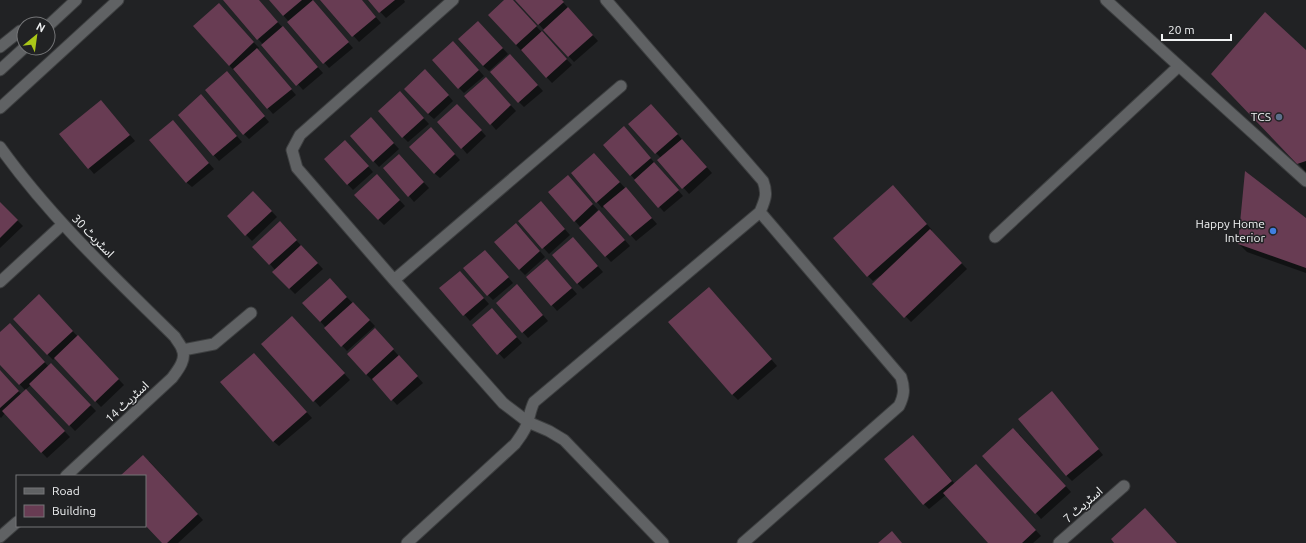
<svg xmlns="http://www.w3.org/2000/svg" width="1306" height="543" font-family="Ubuntu,'Noto Sans Arabic',sans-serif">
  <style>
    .shadow { fill: #0007 }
    .building { fill: #683c53 }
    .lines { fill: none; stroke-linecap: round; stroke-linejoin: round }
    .minor-casing { stroke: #3d3f40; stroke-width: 13 }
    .tertiary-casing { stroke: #3d3f40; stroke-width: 13 }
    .minor { stroke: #606264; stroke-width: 11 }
    .tertiary { stroke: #606264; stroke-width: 11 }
    .service-dot { fill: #5c6f8a; stroke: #212224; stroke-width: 1.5 }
    .shop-dot { fill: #3f7fe0; stroke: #212224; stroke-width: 1.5 }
    .labels { text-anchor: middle; stroke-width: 3; stroke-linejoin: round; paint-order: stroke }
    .poi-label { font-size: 12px; fill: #f0f2f3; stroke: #212224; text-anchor: end }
    .street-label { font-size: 12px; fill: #f0f2f3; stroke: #212224 }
  </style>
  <rect width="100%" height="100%" fill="#212224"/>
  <path class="shadow" d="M224 0H258L323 73 303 90Z
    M270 0H313L312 1 353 48 329 68Z
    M322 0H361L381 23 359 42Z
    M369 0H404L405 2 386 18Z
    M506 0H512L572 65 552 83 516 45Z
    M516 0H561L598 41 574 62Z
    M224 10 259 48 257 50 296 95 273 114 229 65Z
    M484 28 508 54 489 71 483 66Z
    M459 48 484 76 464 93 459 88Z
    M1306 51V172L1298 163Z
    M515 61 543 91 524 107 519 102Z
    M431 76 453 101 434 119 428 114Z
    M232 78 269 122 249 139 244 134Z
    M491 84 516 111 496 130 491 124Z
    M405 98 429 124 408 142 403 137Z
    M101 101 135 141 94 174 60 134Z
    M207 101 242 142 219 161 179 115Z
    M463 111 486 136 467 154 462 148Z
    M657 111 712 173 689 194 659 160 661 158 656 153Z
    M376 124 399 149 379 167 351 136Z
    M178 127 214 169 192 187 186 182Z
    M629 133 683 196 664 212 604 145Z
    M436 134 460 160 440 178 434 173Z
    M351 147 373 172 353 190 325 160Z
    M600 160 657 224 636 241 604 206 602 208 597 202Z
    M404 161 429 188 414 202 409 196Z
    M382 181 405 206 384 225 378 219Z
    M573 182 598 210 590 218 591 219 605 217 630 246 611 262 575 221Z
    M899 192 932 230 931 231 967 269 911 322 874 284 881 277 880 276 873 281 868 276Z
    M259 198 277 217 252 241 228 216Z
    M0 203 23 226 0 248Z
    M546 208 570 235 549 254 519 221Z
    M1306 220V273L1247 252 1239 244Z
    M280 223 323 269 295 294 273 272 275 270 270 264Z
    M522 230 545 257 525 275 519 269Z
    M578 244 603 272 583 289 577 283Z
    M490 257 513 283 493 300 488 295Z
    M552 266 577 294 557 311 552 305Z
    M465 277 489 304 470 321 441 288Z
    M335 285 375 326 347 351 320 321Z
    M523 291 548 321 528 338 497 303Z
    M714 293 777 366 738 400 732 394Z
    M39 296 124 385 101 407 55 358 53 360 14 319Z
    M497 315 522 343 504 359 473 325Z
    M298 323 350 380 320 407 262 344Z
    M15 330 49 367 51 364 96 411 75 431 31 385 25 390 0 363V334Z
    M380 335 423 383 397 405 373 379 372 380 366 374Z
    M254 354 312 418 279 446 273 441Z
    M0 371 21 394 25 390 70 437 47 458 5 413 1 418 0 417Z
    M1057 398 1103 455 1072 481 1066 475Z
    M1019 434 1071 492 1041 519 1036 513Z
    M918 442 955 484 982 471 1041 536 1033 543H989L946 495 929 509 924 504Z
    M149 461 203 520 178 543H164L145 523V476H122Z"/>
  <path class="building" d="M223 0H259L278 22 257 40Z
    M269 0H302L283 16Z
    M313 0 349 42 323 64 287 22Z
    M320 0H362L376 17 352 37Z
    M368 0H395L379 13Z
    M504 0H513L537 26 516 45 488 15Z
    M515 0H562L564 2 538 25Z
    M219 3 254 42 229 66 193 26Z
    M568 7 593 35 568 57 543 30Z
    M1265 12 1306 50V161L1297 164 1211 74Z
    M478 21 503 48 483 66 458 39Z
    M283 26 318 67 296 86 261 45Z
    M542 31 567 59 546 78 521 50Z
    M453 41 479 70 458 89 432 60Z
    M257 48 292 89 267 109 233 69Z
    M510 54 538 85 518 103 490 72Z
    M425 69 449 95 428 114 404 89Z
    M227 71 265 116 243 135 205 90Z
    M486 77 511 105 490 125 464 96Z
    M400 91 424 118 402 138 378 111Z
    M201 94 237 136 213 156 178 115Z
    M101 100 130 135 88 169 59 134Z
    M457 104 482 130 461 149 437 122Z
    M651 104 678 134 655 154 628 124Z
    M371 117 394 143 373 162 350 136Z
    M173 120 209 163 186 183 149 140Z
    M624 126 651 158 630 176 603 145Z
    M431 127 455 154 434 174 409 147Z
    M682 139 707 167 682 189 657 160Z
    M345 140 369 166 347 185 324 159Z
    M594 153 620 182 596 203 571 173Z
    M399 154 424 182 408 197 383 168Z
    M654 162 679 190 658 208 634 180Z
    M1245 171 1306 218V268L1238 244Z
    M377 174 400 200 378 220 354 195Z
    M568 175 593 204 574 222 548 192Z
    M893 185 927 224 867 277 833 238Z
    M626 187 652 218 630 236 603 206Z
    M253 191 272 211 245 236 227 216Z
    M541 201 565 229 542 249 518 221Z
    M0 202 18 220 0 238Z
    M599 210 625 240 605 257 579 228Z
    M280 221 297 240 269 265 252 247Z
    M516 223 540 251 519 270 494 242Z
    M930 229 962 263 904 318 872 284Z
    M573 237 598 266 577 284 552 255Z
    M301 245 318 263 289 289 272 272Z
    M485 250 509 277 487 296 463 268Z
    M547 259 572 288 551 306 526 277Z
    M460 271 484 298 463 316 439 288Z
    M330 278 347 297 320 322 302 303Z
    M517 284 543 315 522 333 496 303Z
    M709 287 772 359 732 395 668 322Z
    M39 294 73 331 47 355 13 319Z
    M353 302 370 320 341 347 324 328Z
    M492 308 517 337 497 355 472 325Z
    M292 316 345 373 313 402 261 344Z
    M10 323 45 362 19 385 0 365V332Z
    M375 328 394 349 366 375 347 354Z
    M78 335 119 379 95 402 54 358Z
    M254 353 307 412 273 442 220 382Z
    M399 355 418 376 391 401 372 379Z
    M51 363 91 405 69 426 29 384Z
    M0 370 19 391 0 408Z
    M26 389 65 431 41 453 2 411Z
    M1052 391 1099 449 1066 476 1018 419Z
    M1013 428 1066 486 1035 514 982 456Z
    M913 435 952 481 923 505 884 459Z
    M143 455 198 514 167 543H162L145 525V476H120Z
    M976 464 1036 530 1022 543H988L943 493Z
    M1145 508 1177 543H1114L1111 539Z
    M892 531 902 543H878Z"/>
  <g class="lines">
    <defs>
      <path id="minor" d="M453 0 300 135 292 150 297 168 394 280 503 403 528 422 549 431 564 440 663 543
        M1106 0 1306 181
        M0 47 20 31
        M0 147C50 217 114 277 175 337 177 341 181 345 182 349 187 359 178 370 172 378L66 476
        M995 237 1179 66
        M394 280 621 86
        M0 282 63 224
        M183 350 214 344 251 313
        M0 537 17 522
        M407 543 515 444C520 437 526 430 528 421 530 414 531 408 534 402L760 212C765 200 768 194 763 181L606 0
        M743 543 899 406C904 396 905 389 901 377L760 212
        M1059 543 1124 486"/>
      <path id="tertiary" d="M48 26 76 0
        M0 70 24 48
        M0 108 118 0"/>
    </defs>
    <use href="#minor" class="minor-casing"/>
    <use href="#tertiary" class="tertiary-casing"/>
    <use href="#minor" class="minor"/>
    <use href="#tertiary" class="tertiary"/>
  </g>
  <circle class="service-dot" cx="1279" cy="117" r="4"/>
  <circle class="shop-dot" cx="1273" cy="231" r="4"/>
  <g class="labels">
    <g class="poi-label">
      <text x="1271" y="121">TCS</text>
      <text x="1265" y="228">Happy Home<tspan x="1265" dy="14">Interior</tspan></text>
    </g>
    <g class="street-label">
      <text transform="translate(93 236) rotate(46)" y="4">اسٹریٹ 30</text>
      <text transform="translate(127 402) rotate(-43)" y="4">اسٹریٹ 14</text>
      <text transform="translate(1083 505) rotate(-41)" y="4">اسٹریٹ 7</text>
    </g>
  </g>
  <rect x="16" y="475" width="130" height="52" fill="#212224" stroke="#747577"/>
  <rect x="24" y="488" width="20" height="6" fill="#606264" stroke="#747577"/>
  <text x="52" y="495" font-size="12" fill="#f0f2f3">Road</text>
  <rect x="24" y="505" width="20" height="12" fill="#683c53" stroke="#747577"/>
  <text x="52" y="515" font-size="12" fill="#f0f2f3">Building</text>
  <g transform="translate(36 36) rotate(29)"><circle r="19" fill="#212224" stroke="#747577"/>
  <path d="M0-3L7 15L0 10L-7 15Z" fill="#aac718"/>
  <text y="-6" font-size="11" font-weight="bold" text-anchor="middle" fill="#f0f2f3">N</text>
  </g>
  <path d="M1162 34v6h69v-6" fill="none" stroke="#f0f2f3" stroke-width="2"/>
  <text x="1168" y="34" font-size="12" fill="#f0f2f3" stroke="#212224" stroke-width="3" paint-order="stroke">20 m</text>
</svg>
